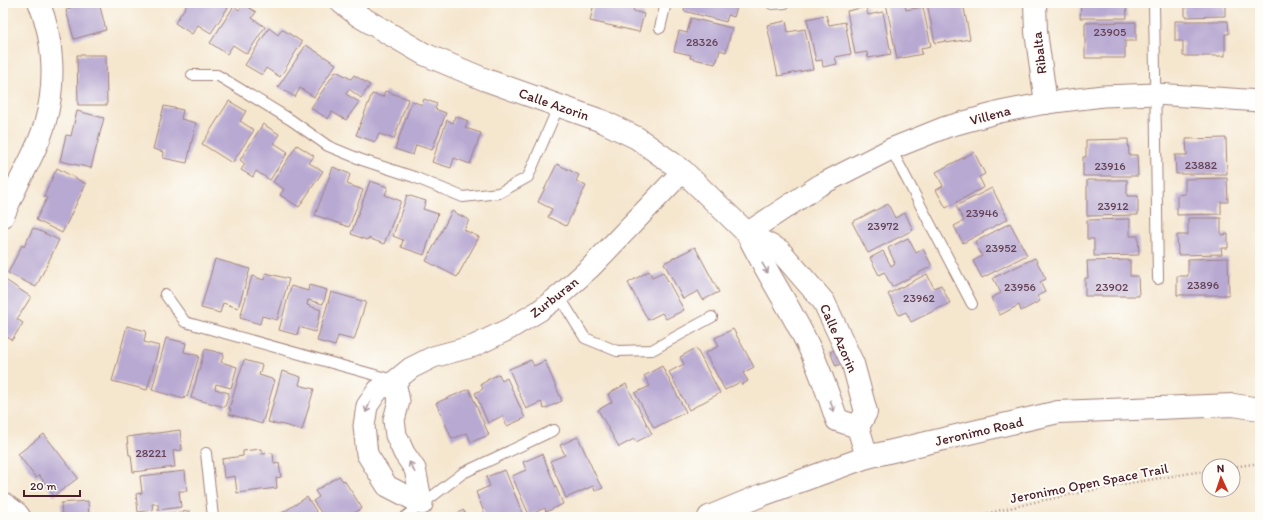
<svg xmlns="http://www.w3.org/2000/svg" width="1263" height="520" font-family="Itim,sans-serif">
  <style>
    .building { fill: #b8a9d2 }
    .lines { fill: none; stroke-linecap: round; stroke-linejoin: round }
    .service-casing { stroke: #a0827c; stroke-width: 12 }
    .minor-casing { stroke: #a0827c; stroke-width: 23 }
    .tertiary-casing { stroke: #a0827c; stroke-width: 24 }
    .secondary-casing { stroke: #a0827c; stroke-width: 24 }
    .path { stroke: #a0827c; stroke-width: 2.5; stroke-dasharray: 1 3; stroke-linecap: butt }
    .service { stroke: #fff; stroke-width: 10 }
    .minor { stroke: #fff; stroke-width: 21 }
    .tertiary { stroke: #fff; stroke-width: 22 }
    .secondary { stroke: #fff; stroke-width: 22 }
    .oneway { stroke: #ae9aa0 }
    .labels { text-anchor: middle; stroke-width: 4; stroke-linejoin: round; paint-order: stroke }
    .number-label { font-size: 12px; fill: #664255 }
    .street-label { font-size: 14px; fill: #4a1f2b; stroke: #fdfcf7 }
  </style>
  <rect width="100%" height="100%" fill="#fdfcf7"/>
  <filter id="ink" filterUnits="userSpaceOnUse"><feTurbulence type="fractalNoise" baseFrequency=".025" numOctaves="2"/><feDisplacementMap in="SourceGraphic" scale="8" xChannelSelector="R" yChannelSelector="G"/><feConvolveMatrix kernelMatrix="1 2 1 2 8 2 1 2 1" color-interpolation-filters="sRGB"/></filter>
  <filter id="wash" filterUnits="userSpaceOnUse"><feTurbulence type="fractalNoise" baseFrequency=".012" numOctaves="4" result="noise"/><feDisplacementMap in="SourceGraphic" scale="16" xChannelSelector="R" yChannelSelector="G"/><feGaussianBlur stdDeviation="0.9" result="paint"/><feColorMatrix in="noise" values="0 0 0 0 0 0 0 0 0 0 0 0 0 0 0 0 0 1.4 0 .05"/><feComposite in="paint" operator="in"/></filter>
  <g filter="url(#wash)">
    <rect width="100%" height="100%" fill="#f5e6ce"/>
    <g id="blocks">
      <path class="building" d="M69 3H99L106 30 74 39 66 10 70 9Z
        M188 3H231L211 33 198 25 192 34 175 23Z
        M594 3H635L633 11 644 14 639 32 590 21Z
        M686 3H737L738 4 734 17 728 15 726 22 684 11Z
        M886 3H905L906 10 923 7 931 46 921 48 922 54 897 59Z
        M927 3H963L970 39 946 43V41L935 43Z
        M1084 3H1126L1127 18H1080L1081 5H1084Z
        M1185 3H1225V16L1185 17Z
        M243 4 256 12 252 18 265 27 247 54 233 45 227 54 210 43 234 6 239 10Z
        M866 7 868 15 883 12 891 54 868 58 867 52 855 54 847 11Z
        M826 15 829 25 845 22 851 54 835 57 837 64 823 67 822 60 816 61 807 19Z
        M691 18 732 28 726 52 720 50 717 61H716L715 64 690 58 691 55 674 51 679 31 687 33Z
        M786 21 788 32 805 29 813 69 778 76 767 25Z
        M1175 21H1228L1229 34H1225V56H1183V41H1175Z
        M1136 22V41H1125V58H1085V23Z
        M269 28 278 35 282 29 302 42 280 77 266 68 262 75 245 65Z
        M306 45 336 64 314 97 300 88 295 97 278 87Z
        M77 55H106L107 105H78Z
        M336 71 351 79 354 75 370 85 361 98 349 89 346 94 359 102 346 120 332 112 328 119 311 108Z
        M385 91 408 99 394 139 379 134 375 142 356 135 372 94 383 97Z
        M424 99 437 104 435 109 446 113 432 150 416 145 413 155 395 149 412 101 422 105Z
        M229 101 246 111 240 121 254 130 232 163 202 144Z
        M164 106 183 110 181 119 196 123 187 163 163 158 164 152 153 149Z
        M77 111 104 118 91 168 60 161 66 135 71 136Z
        M455 116 468 121 465 128 481 133 470 164 454 158 451 168 432 162 447 120 453 123Z
        M263 124 279 134 274 143 288 152 270 180 256 171 253 177 241 170 245 164 240 160Z
        M1226 138 1227 174H1176L1175 155H1187L1186 139Z
        M1128 139 1129 155H1137L1138 176H1083V157H1086V140Z
        M297 145 314 156 309 163 323 171 299 207 280 195 284 189 273 182Z
        M974 152 985 174 979 177 984 187 946 208 936 190 943 186 936 172Z
        M557 164 579 175 576 181 586 186 566 226 548 217 552 209 538 202Z
        M333 167 350 174 347 184 363 190 349 227 315 215Z
        M57 168 86 184 62 233 36 220 47 198 44 196Z
        M1227 178 1228 202H1221V214L1177 215V195L1185 194V179Z
        M1087 180H1127V196H1138V215L1087 216Z
        M370 181 388 187 385 195 401 201 384 244 368 238 367 240 351 234Z
        M992 188 1008 219 963 243 954 226 964 221 956 206Z
        M407 195 426 201 423 209 438 214 424 255 401 247 403 240 393 236Z
        M888 204 895 218 905 213 913 230 868 253 852 222Z
        M452 211 469 220 464 230 479 237 457 277 426 261Z
        M1188 218H1221V235L1228 234V248H1221L1222 254 1178 255 1177 235H1188Z
        M1130 219V236H1138L1139 255 1094 256V239H1087V220Z
        M1010 223 1027 255 982 278 973 261 982 256 975 242Z
        M33 228 59 240 36 287 8 273 22 245 24 247Z
        M908 238 916 253 923 249 932 266 892 287 884 272 879 275 870 258 883 251 891 266 895 263 888 248Z
        M695 247 719 292 703 300 698 291 683 299 664 263Z
        M1035 258 1046 279 1040 282 1045 292 1037 296 1040 301 1021 311 1019 305 1000 315 991 298 1001 293 993 278Z
        M1228 258 1229 295H1177V276H1188V259Z
        M215 259 250 269 238 308 223 303 220 313 201 308Z
        M1130 260V276H1138L1139 296H1085V278H1088L1087 261Z
        M649 271 652 277 663 272 684 310 666 319 662 313 648 320 628 283Z
        M266 273 289 279 277 320 262 316 260 324 240 318 252 276 264 280Z
        M927 274 934 288 941 285 950 303 911 322 906 312 899 315 888 294Z
        M4 279 31 297 17 319 23 323 12 340 6 336 3 340V280Z
        M309 285 327 290 323 304 308 300 307 305 321 310 315 332 299 327 297 335 279 330 291 286 308 291Z
        M331 292 366 302 354 340 338 336 335 346 317 341Z
        M127 326 146 331 144 342 159 346 147 390 112 381Z
        M733 329 754 367 743 373 748 381 742 385 740 382 725 390 705 353 719 346 715 338Z
        M166 338 186 343 184 352 199 356 187 397 185 396 184 399 152 390Z
        M696 348 720 393 689 410 669 372 684 364 680 357Z
        M839 348 845 362 836 366 830 352Z
        M205 349 224 354 221 362 237 367 231 388 216 384 215 389 229 393 225 407 191 398Z
        M244 360 262 365 259 375 275 380 262 424 229 414 231 409H229Z
        M531 360 534 366 545 361 562 401 544 409 541 402 526 409 509 369Z
        M662 366 686 412 654 428 635 393 650 386 644 376Z
        M282 371 301 377 299 385 314 389 302 430 280 424 279 425 268 422Z
        M499 374 502 381 507 378 525 418 507 426 502 416 488 423 475 393 483 389 481 384 487 381V380Z
        M626 384 652 434 636 442 634 439 619 447 598 410 612 402 608 394Z
        M469 389 489 435 471 442 467 433 452 439 436 403Z
        M180 430 182 450 173 451 175 467 133 472 131 455H129L127 437Z
        M44 434 78 478 54 496 39 475 36 478 18 454Z
        M578 437 599 483H600L603 488 595 491 593 486 566 498 550 461 565 455 560 445Z
        M261 449 262 454 273 453 274 464 279 463 281 477 276 478 277 488 237 493 235 476 224 478 222 459 243 456V451Z
        M542 454 563 504 546 512 545 508 529 515 512 476 526 470 523 462Z
        M505 470 524 517H486L476 492 490 486 486 477Z
        M185 471 187 491H179L181 507 158 510V504H152L153 510 138 512 136 494 142 493 140 476Z
        M339 476 343 481 344 480 362 508 348 517H324L313 501 319 497 315 491Z
        M307 497 320 517H276Z
        M88 501 89 517H62L61 503Z
        M463 510 468 517H453Z
        M190 511V517H143V516Z"/>
    </g>
  </g>
  <g filter="url(#ink)">
    <use href="#blocks" fill-opacity="0" stroke="#a0827c" stroke-width="1"/>
    <g class="lines">
      <defs>
        <path id="service" d="M1154 3 1158 279
          M772 4 785 3
          M660 28 666 3
          M192 75H217L291 120 328 146 362 160 414 177 463 197 499 193 528 177 559 105
          M891 149 972 304
          M165 294 185 322 393 380
          M559 296 585 338 617 351 652 350 712 317
          M206 453 213 517
          M405 517 463 473 554 430"/>
        <path id="minor" d="M3 217C9 204 14 191 21 178 30 160 40 142 45 123 56 85 54 39 39 3
          M747 233 820 185 891 149 946 127 1000 112 1046 103 1103 96 1156 94 1260 101
          M395 381 399 401 394 420 396 435 404 453 415 469 422 504
          M3 503 17 513 20 517
          M422 504 387 486 367 454 364 426 367 406 378 390 395 381 411 368 433 357 474 346 509 329 539 311 559 296 591 267 683 171"/>
        <path id="tertiary" d="M342 3 359 16 424 54 486 80 602 121 637 138 683 171 747 233 780 251 824 302 853 364 866 412 858 427 867 457
          M1035 3 1036 32 1046 103
          M747 233C765 270 788 304 806 341 819 366 828 394 837 420L858 427"/>
        <path id="secondary" d="M709 517 762 495 867 457 1058 412 1233 405 1260 409"/>
      </defs>
      <use href="#service" class="service-casing"/>
      <use href="#minor" class="minor-casing"/>
      <use href="#tertiary" class="tertiary-casing"/>
      <use href="#secondary" class="secondary-casing"/>
      <path class="path" d="M1233 467 1260 463
        M972 517 1035 502 1118 485 1209 470"/>
      <use href="#service" class="service"/>
      <use href="#minor" class="minor"/>
      <use href="#tertiary" class="tertiary"/>
      <use href="#secondary" class="secondary"/>
    </g>
    <defs><path id="oneway-shaft" d="M-6 0H5M1.5-3L5.5 0L1.5 3" fill="none" stroke-width="1.6" stroke-linecap="round" stroke-linejoin="round"/></defs>
    <g class="oneway">
      <use href="#oneway-shaft" transform="translate(765 268) rotate(60)"/>
      <use href="#oneway-shaft" transform="translate(832 406) rotate(71)"/>
      <use href="#oneway-shaft" transform="translate(368 407) rotate(112)"/>
      <use href="#oneway-shaft" transform="translate(412 467) rotate(-118)"/>
    </g>
  </g>
  <g class="labels">
    <g class="number-label">
      <text x="1110" y="36">23905</text>
      <text x="702" y="46">28326</text>
      <text x="1201" y="169">23882</text>
      <text x="1110" y="170">23916</text>
      <text x="1113" y="210">23912</text>
      <text x="982" y="217">23946</text>
      <text x="883" y="230">23972</text>
      <text x="1001" y="252">23952</text>
      <text x="1203" y="289">23896</text>
      <text x="1020" y="291">23956</text>
      <text x="1112" y="291">23902</text>
      <text x="919" y="302">23962</text>
      <text x="151" y="457">28221</text>
    </g>
    <g class="street-label">
      <text transform="translate(1039 53) rotate(-97)" y="5">Ribalta</text>
      <text transform="translate(554 104) rotate(19)" y="5">Calle Azorin</text>
      <text transform="translate(990 115) rotate(-15)" y="5">Villena</text>
      <text transform="translate(554 297) rotate(-38)" y="5">Zurburan</text>
      <text transform="translate(839 338) rotate(66)" y="5">Calle Azorin</text>
      <text transform="translate(979 431) rotate(-13)" y="5">Jeronimo Road</text>
      <text transform="translate(1089 483) rotate(-11)" y="5">Jeronimo Open Space Trail</text>
    </g>
  </g>
  <rect width="1263" height="520" fill="none" stroke="#fdfcf7" stroke-width="16"/>
  <g transform="translate(1221 478) rotate(357)"><circle r="19" fill="#fdfcf7" stroke="#b5a4a5"/>
  <path d="M0-3L7 15L0 10L-7 15Z" fill="#c8321e"/>
  <text y="-6" font-size="11" font-weight="bold" text-anchor="middle" fill="#4a1f2b">N</text>
  </g>
  <path d="M24 490v6h56v-6" fill="none" stroke="#4a1f2b" stroke-width="2"/>
  <text x="30" y="490" font-size="12" fill="#4a1f2b" stroke="#fdfcf7" stroke-width="3" paint-order="stroke">20 m</text>
</svg>
